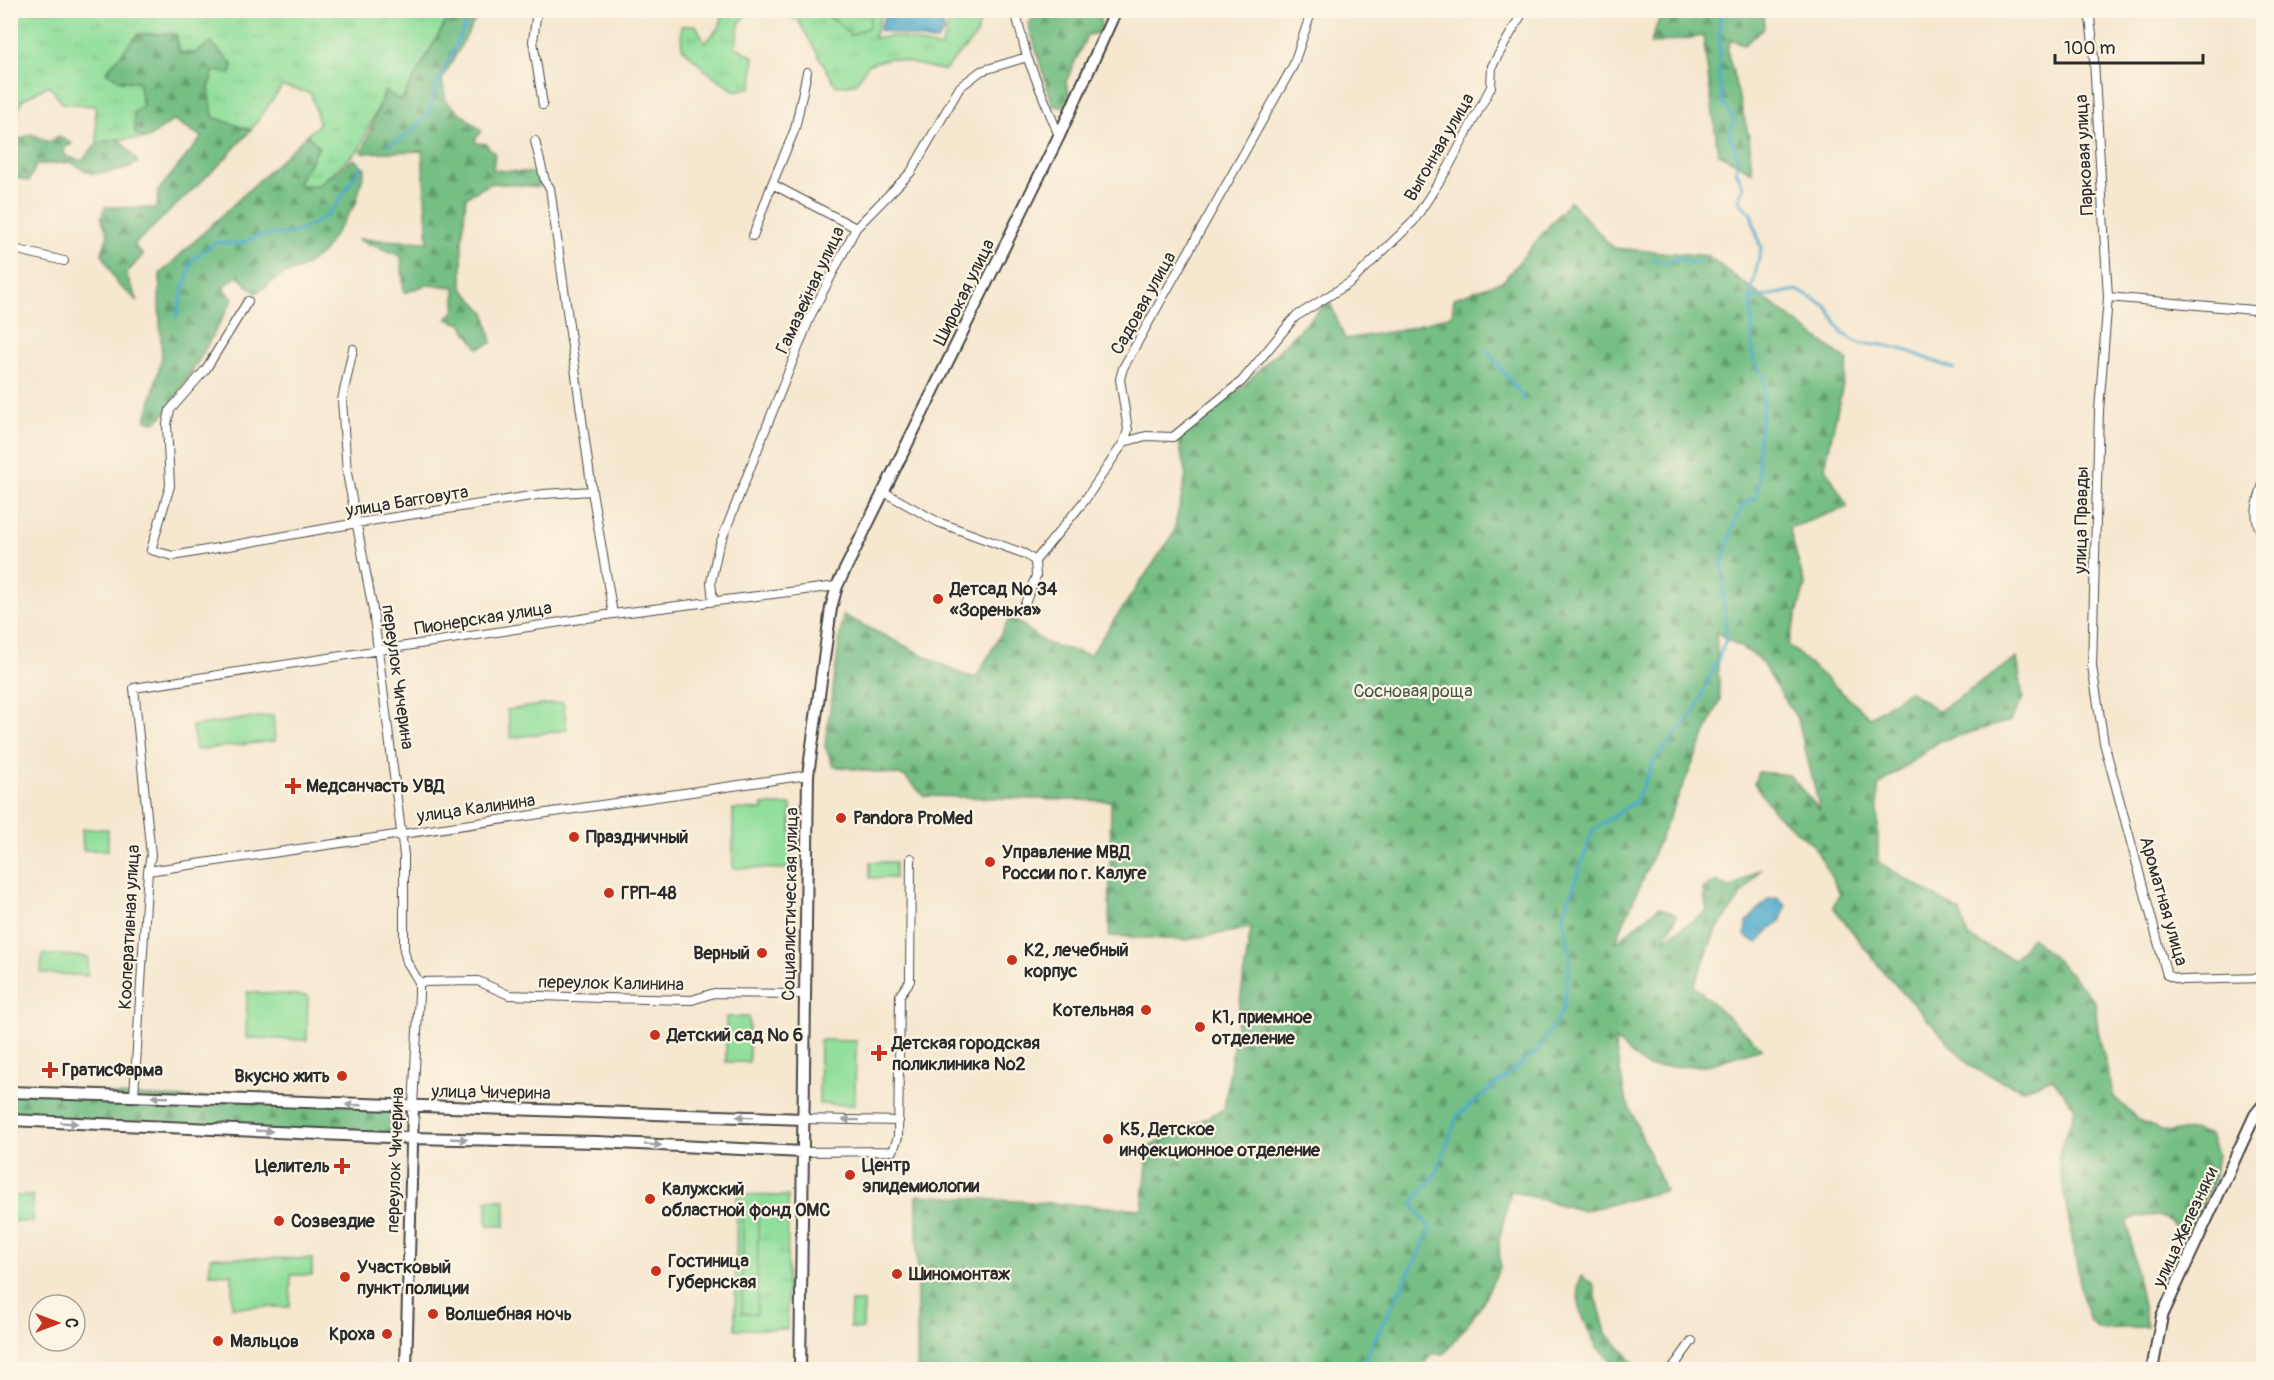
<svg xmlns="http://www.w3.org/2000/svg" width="2274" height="1380" font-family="Pangolin,sans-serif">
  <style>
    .grass { fill: url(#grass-tufts); stroke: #5e8564; stroke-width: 1.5 }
    .forest { fill: url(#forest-firs); stroke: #507458; stroke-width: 1.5 }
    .wetland { fill: url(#wetland-marsh); stroke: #5e8564; stroke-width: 1.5 }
    .green { fill: #92df9c; stroke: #5e8564; stroke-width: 1.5 }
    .water { fill: url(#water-ripples); stroke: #3c6a7c; stroke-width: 1.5 }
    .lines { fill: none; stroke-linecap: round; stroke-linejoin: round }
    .stream { stroke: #4eaacc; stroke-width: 3 }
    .street-casing { stroke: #494744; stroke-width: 10 }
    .secondary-casing { stroke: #494744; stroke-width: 14 }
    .street { stroke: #fff; stroke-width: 8 }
    .secondary { stroke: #fff; stroke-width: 10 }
    .oneway { fill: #a0a0a0 }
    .poi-dot { fill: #c8321e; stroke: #fcf5e5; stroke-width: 2 }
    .labels { text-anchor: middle; stroke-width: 4.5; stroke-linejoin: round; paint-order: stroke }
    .street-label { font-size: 18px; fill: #2b2b2b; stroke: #fcf5e5 }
    .poi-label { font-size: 18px; font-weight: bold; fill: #2b2b2b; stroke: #fcf5e5; text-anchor: start }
    .park-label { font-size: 18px; fill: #455847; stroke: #fcf5e5 }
  </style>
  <defs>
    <pattern id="grass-tufts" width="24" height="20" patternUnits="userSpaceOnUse" patternTransform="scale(1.5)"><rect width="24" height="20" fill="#92df9c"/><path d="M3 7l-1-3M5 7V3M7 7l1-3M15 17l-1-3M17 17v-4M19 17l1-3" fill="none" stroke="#7ec087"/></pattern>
    <pattern id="forest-firs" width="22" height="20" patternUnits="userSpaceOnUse" patternTransform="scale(1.5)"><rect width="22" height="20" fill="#75be84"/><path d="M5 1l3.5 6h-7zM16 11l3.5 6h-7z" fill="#609b6c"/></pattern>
    <pattern id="wetland-marsh" width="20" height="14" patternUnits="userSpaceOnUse" patternTransform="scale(1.5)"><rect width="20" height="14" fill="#92df9c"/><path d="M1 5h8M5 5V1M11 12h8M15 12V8" fill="none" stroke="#7ec087"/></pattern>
    <pattern id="water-ripples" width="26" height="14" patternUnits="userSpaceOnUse" patternTransform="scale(1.5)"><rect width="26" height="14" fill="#4eaacc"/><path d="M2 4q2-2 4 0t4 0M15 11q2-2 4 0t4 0" fill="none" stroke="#418ba6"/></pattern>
  </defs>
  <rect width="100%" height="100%" fill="#fcf5e5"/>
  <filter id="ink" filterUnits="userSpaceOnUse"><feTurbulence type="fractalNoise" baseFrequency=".0167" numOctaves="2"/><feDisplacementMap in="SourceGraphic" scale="12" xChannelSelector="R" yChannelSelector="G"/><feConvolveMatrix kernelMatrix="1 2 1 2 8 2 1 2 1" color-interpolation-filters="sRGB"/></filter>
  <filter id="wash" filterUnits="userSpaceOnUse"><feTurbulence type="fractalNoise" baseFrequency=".008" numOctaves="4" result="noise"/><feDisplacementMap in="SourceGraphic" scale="24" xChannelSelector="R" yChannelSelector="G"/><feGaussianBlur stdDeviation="1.35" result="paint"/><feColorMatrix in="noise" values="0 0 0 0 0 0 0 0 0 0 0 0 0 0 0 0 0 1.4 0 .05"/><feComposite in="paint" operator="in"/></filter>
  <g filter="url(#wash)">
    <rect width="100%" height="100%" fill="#f6e7cf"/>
    <path class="grass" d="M10 11H452L401 101 385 91 359 150 318 185H296L319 147 307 135 319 124 311 93 282 86 251 130 213 118 209 88 214 71 195 53H180L121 81H138L143 105 135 133 147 139H119L97 143 95 106 62 103 49 85 22 100 11 131Z
      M723 11H749L739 24 736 47 754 57 752 87 735 91 704 69 682 48 681 26 696 25 705 43 720 26Z
      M773 11H882L874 38 894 36 941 48 952 11H983L976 36 944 71 891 58 869 64 855 84 836 86 798 20Z
      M737 1195 788 1196 787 1329H735Z
      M11 1196H33V1222L11 1221Z"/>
    <path class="forest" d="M452 11H480L442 80 446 101 482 131 475 139 476 143 487 144 490 150 495 152 493 170 535 173 541 181 540 187 492 183 466 197 462 242V288L485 312 492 343 478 348 461 324 447 319 455 310V287L426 285 404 293 401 256 357 239 428 242 422 151 362 153 385 91 401 101Z
      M1043 11C1062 11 1110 2 1100 33L1087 35 1066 82 1070 96 1068 104 1060 107 1053 106 1028 23Z
      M1662 11H1764V28L1744 45 1731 39 1727 50 1749 137 1752 172 1718 153 1703 36 1650 44Z
      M138 34H176L180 53H195L211 42 233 65 231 74 213 71 209 88 213 117 251 130 222 162 134 245 143 255 126 274 138 301 117 284 102 253 108 235 101 217 105 207 157 208 158 191 202 137 174 120 147 139 135 134 134 113 143 105 138 81H121L106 72Z
      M10 131 20 139 31 134 49 142 58 136 72 144 64 148 65 156 82 161 97 143 119 139 138 162 123 170 92 174 70 162 36 165 29 181 13 177 14 167 11 166Z
      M307 135 319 147 297 185H318L354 159 365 168 356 203 322 253 302 268 282 275 256 293 237 276 223 287 233 299 200 358 163 416 155 422 146 420 162 357 159 305 160 274Z
      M1570 201 1613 248 1708 256 1848 361 1825 467 1848 507 1789 528 1805 586 1788 645 1870 717 1909 691 1939 711 2017 658 2023 698 2010 721 1940 741 1878 786V862L1960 911 1968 937 2014 960 2031 937 2070 973 2095 1002 2098 1031 2114 1097 2143 1123 2168 1132 2195 1130 2210 1135 2217 1154 2213 1182 2185 1240C2171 1214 2153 1210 2127 1222L2147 1327 2099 1329 2090 1321 2083 1300 2058 1159 2075 1108 2052 1078 2022 1090 1971 1067 1882 970 1833 907 1840 893 1814 846 1774 812 1754 783 1758 772 1789 775 1820 810 1798 720 1758 657 1716 633 1720 700 1615 943 1659 907 1677 915 1665 939 1707 911 1703 889 1717 881 1730 889 1761 868 1715 932 1694 986 1762 1048 1705 1066 1647 1067 1614 1040 1625 1097 1665 1191 1583 1211 1511 1191 1499 1239 1500 1267 1479 1309 1444 1354H1431L1421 1369H917V1195L1142 1209 1149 1147 1224 1109 1251 928 1186 940 1109 936 1111 801 924 796 904 776 833 766 825 746 843 615 961 674 976 678 1011 616 1045 643 1090 655 1173 535 1186 476 1178 437 1246 383 1329 300 1345 339 1402 330 1452 315 1454 298 1503 281Z
      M11 1091 393 1106V1137L11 1120Z
      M1581 1276 1593 1284 1606 1333 1634 1363 1647 1369H1612L1608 1358 1597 1348 1579 1308 1578 1287Z"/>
    <path class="wetland" d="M814 11H872L869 27 851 35 835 21Z"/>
    <path class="green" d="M563 702 567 730 511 738 507 710Z
      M273 715 275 741 196 750 192 726Z
      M763 805H791V869L733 868V809L763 810Z
      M82 829H108V850H83Z
      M870 862H895V878H870Z
      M42 954 88 957 87 976 41 973Z
      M247 992 308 996 307 1040 246 1038Z
      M726 1017H749V1062H726Z
      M820 1040 856 1041 855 1105 819 1104Z
      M487 1200H505V1226H487Z
      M743 1212 758 1213 757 1314 742 1313Z
      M210 1257 312 1259V1275H291L290 1307H232V1274H210Z
      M851 1302H864L863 1329 850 1328Z"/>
    <path class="water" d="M887 11H942L944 31 937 41H932L879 30Z
      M1778 898 1786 906 1780 922C1770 927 1766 936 1757 943L1745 935 1746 923 1768 899Z"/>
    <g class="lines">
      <path class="stream" d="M388 145 414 131 429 112 436 86 473 10
        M1653 259 1666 263 1680 257 1689 263 1700 262
        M1751 296 1761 297 1797 290 1826 306 1843 334 1861 344 1883 345 1908 351 1954 369
        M176 317 192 260 216 242 238 244 262 235 294 233 321 220 335 207 361 166
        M1487 350 1524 399
        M1359 1370 1431 1230 1412 1204 1437 1172 1457 1116 1537 1051 1563 1010 1570 957 1563 917 1593 830 1636 801 1655 759 1695 712 1726 640 1722 563 1736 519 1745 502 1756 498 1759 483 1758 448 1765 381 1753 358 1751 293 1761 248 1751 214 1739 201 1743 187 1736 170 1738 155 1730 137 1734 119 1723 102 1719 77 1720 10"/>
    </g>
  </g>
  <g filter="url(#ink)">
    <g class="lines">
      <defs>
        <path id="street" d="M537 10 533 41 543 105
          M1015 10 1027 57 1059 136
          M2089 10 2093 44 2108 297 2099 410 2092 666 2104 743 2167 975 2181 980 2264 978
          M535 141 545 181 550 188 592 491 613 614
          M772 184 856 228
          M753 236 772 184 795 129 807 72
          M10 248 64 261
          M2108 297 2264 311
          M248 301 206 369 170 410 167 424 170 486 151 550 173 556 357 523 544 494 592 491
          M353 349 342 400 347 473 373 610 404 855V950L407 962 419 982V994L413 1106
          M1124 442 1146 436 1173 437 1242 381 1295 317 1351 282 1413 222 1448 168 1491 87 1492 66 1524 10
          M2264 481C2257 502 2251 518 2264 537
          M882 491 938 522 1025 554 1035 561
          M713 601 711 582 718 549 811 315 856 228 911 172 960 87 981 71 1027 57
          M1024 606 1036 576 1035 561 1085 500 1124 442 1128 430 1120 379 1123 368 1293 66 1312 10
          M148 871 808 775
          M419 982 478 981 509 995 602 998 692 1000 714 993 805 994
          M134 1096 148 871 151 855 134 688 613 614 837 586
          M804 1119 899 1121
          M803 1152 893 1151 898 1137 900 995 910 981 911 858
          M1671 1370 1692 1341"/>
        <path id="secondary" d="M10 1092 804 1119
          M10 1120 411 1138 598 1142 803 1152
          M406 1370 413 1106
          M800 1370 808 775 831 608 837 586 1059 136 1116 10
          M2152 1370 2162 1316 2255 1115 2264 1104"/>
      </defs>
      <use href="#street" class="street-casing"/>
      <use href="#secondary" class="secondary-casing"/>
      <use href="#street" class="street"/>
      <use href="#secondary" class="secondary"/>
    </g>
    <defs><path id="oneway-solid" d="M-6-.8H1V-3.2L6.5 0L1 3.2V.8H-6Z" transform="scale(1.5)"/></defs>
    <g class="oneway">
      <use href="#oneway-solid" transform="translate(160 1097) rotate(-178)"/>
      <use href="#oneway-solid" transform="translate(354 1105) rotate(-178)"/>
      <use href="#oneway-solid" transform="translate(745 1117) rotate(-178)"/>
      <use href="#oneway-solid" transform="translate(851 1120) rotate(-179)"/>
      <use href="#oneway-solid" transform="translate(69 1123) rotate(3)"/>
      <use href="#oneway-solid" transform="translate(264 1131) rotate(3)"/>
      <use href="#oneway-solid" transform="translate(459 1139) rotate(2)"/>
      <use href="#oneway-solid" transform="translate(653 1145) rotate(3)"/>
    </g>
  </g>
  <g class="poi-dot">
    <circle cx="938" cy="599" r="6"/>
    <path d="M290 777h6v6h6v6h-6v6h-6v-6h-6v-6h6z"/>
    <circle cx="841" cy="818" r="6"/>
    <circle cx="574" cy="837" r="6"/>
    <circle cx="990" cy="862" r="6"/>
    <circle cx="609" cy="893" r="6"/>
    <circle cx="762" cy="953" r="6"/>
    <circle cx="1012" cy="960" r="6"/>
    <circle cx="1146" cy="1010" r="6"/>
    <circle cx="1200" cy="1027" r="6"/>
    <circle cx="655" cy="1035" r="6"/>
    <path d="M876 1044h6v6h6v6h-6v6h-6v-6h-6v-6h6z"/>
    <path d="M47 1061h6v6h6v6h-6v6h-6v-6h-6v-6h6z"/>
    <circle cx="342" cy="1076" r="6"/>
    <circle cx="1108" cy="1139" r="6"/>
    <path d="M339 1157h6v6h6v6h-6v6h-6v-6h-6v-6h6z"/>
    <circle cx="850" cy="1175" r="6"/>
    <circle cx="650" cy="1199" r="6"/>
    <circle cx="279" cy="1221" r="6"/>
    <circle cx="656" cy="1271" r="6"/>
    <circle cx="897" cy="1274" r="6"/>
    <circle cx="345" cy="1277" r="6"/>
    <circle cx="433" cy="1314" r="6"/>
    <circle cx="387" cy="1334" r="6"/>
    <circle cx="218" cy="1341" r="6"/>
  </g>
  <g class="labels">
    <g class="street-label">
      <text transform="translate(1439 147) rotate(-60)" y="6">Выгонная улица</text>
      <text transform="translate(2084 155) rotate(-93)" y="6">Парковая улица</text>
      <text transform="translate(810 290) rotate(-65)" y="6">Гамазейная улица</text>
      <text transform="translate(964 292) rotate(-64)" y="6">Широкая улица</text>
      <text transform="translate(1143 303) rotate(-61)" y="6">Садовая улица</text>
      <text transform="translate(407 501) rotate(-9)" y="6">улица Багговута</text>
      <text transform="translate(2081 520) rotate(-89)" y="6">улица Правды</text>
      <text transform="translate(483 618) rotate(-9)" y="6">Пионерская улица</text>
      <text transform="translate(398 677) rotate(82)" y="6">переулок Чичерина</text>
      <text transform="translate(476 808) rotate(-8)" y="6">улица Калинина</text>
      <text transform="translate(2164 901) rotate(74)" y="6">Ароматная улица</text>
      <text transform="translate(790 904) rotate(-89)" y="6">Социалистическая улица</text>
      <text transform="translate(129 927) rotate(-87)" y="6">Кооперативная улица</text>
      <text transform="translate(611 983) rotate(1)" y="6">переулок Калинина</text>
      <text transform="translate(491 1092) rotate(1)" y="6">улица Чичерина</text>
      <text transform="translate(395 1160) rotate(-88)" y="6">переулок Чичерина</text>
      <text transform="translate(2185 1227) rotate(-65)" y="6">улица Железняки</text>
    </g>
    <g class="poi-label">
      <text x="950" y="595">Детсад № 34<tspan x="950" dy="21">«Зоренька»</tspan></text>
      <text x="306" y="792">Медсанчасть УВД</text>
      <text x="853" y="824">Pandora ProMed</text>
      <text x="586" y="843">Праздничный</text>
      <text x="1002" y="858">Управление МВД<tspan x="1002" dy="21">России по г. Калуге</tspan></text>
      <text x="621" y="899">ГРП-48</text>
      <text x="1024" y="956">К2, лечебный<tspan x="1024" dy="21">корпус</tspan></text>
      <text x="750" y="959" text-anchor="end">Верный</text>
      <text x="1134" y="1016" text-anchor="end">Котельная</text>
      <text x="1212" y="1023">К1, приемное<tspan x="1212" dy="21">отделение</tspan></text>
      <text x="667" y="1041">Детский сад № 6</text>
      <text x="892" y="1049">Детская городская<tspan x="892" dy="21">поликлиника №2</tspan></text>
      <text x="62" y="1076">ГратисФарма</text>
      <text x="330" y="1082" text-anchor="end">Вкусно жить</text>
      <text x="1120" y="1135">К5, Детское<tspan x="1120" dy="21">инфекционное отделение</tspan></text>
      <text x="862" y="1171">Центр<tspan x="862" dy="21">эпидемиологии</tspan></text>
      <text x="330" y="1172" text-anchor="end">Целитель</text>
      <text x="662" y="1195">Калужский<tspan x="662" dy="21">областной фонд ОМС</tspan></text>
      <text x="291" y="1227">Созвездие</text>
      <text x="668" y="1267">Гостиница<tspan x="668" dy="21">Губернская</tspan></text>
      <text x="357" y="1273">Участковый<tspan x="357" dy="21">пункт полиции</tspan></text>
      <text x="909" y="1280">Шиномонтаж</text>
      <text x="445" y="1320">Волшебная ночь</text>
      <text x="375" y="1340" text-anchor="end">Кроха</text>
      <text x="230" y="1347">Мальцов</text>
    </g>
    <g class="park-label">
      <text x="1413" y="697">Сосновая роща</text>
    </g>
  </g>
  <rect width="2274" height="1380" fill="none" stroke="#fcf5e5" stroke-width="36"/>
  <g transform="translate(57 1323) rotate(90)"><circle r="28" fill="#fcf5e5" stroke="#a8a49b" stroke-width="1.5"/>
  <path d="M0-4.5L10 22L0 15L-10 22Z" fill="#c8321e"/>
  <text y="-9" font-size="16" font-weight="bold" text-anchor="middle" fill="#2b2b2b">С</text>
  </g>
  <path d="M2055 54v9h148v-9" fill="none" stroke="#2b2b2b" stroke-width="3"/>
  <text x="2064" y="54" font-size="18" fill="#2b2b2b" stroke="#fcf5e5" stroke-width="4.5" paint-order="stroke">100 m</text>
</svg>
